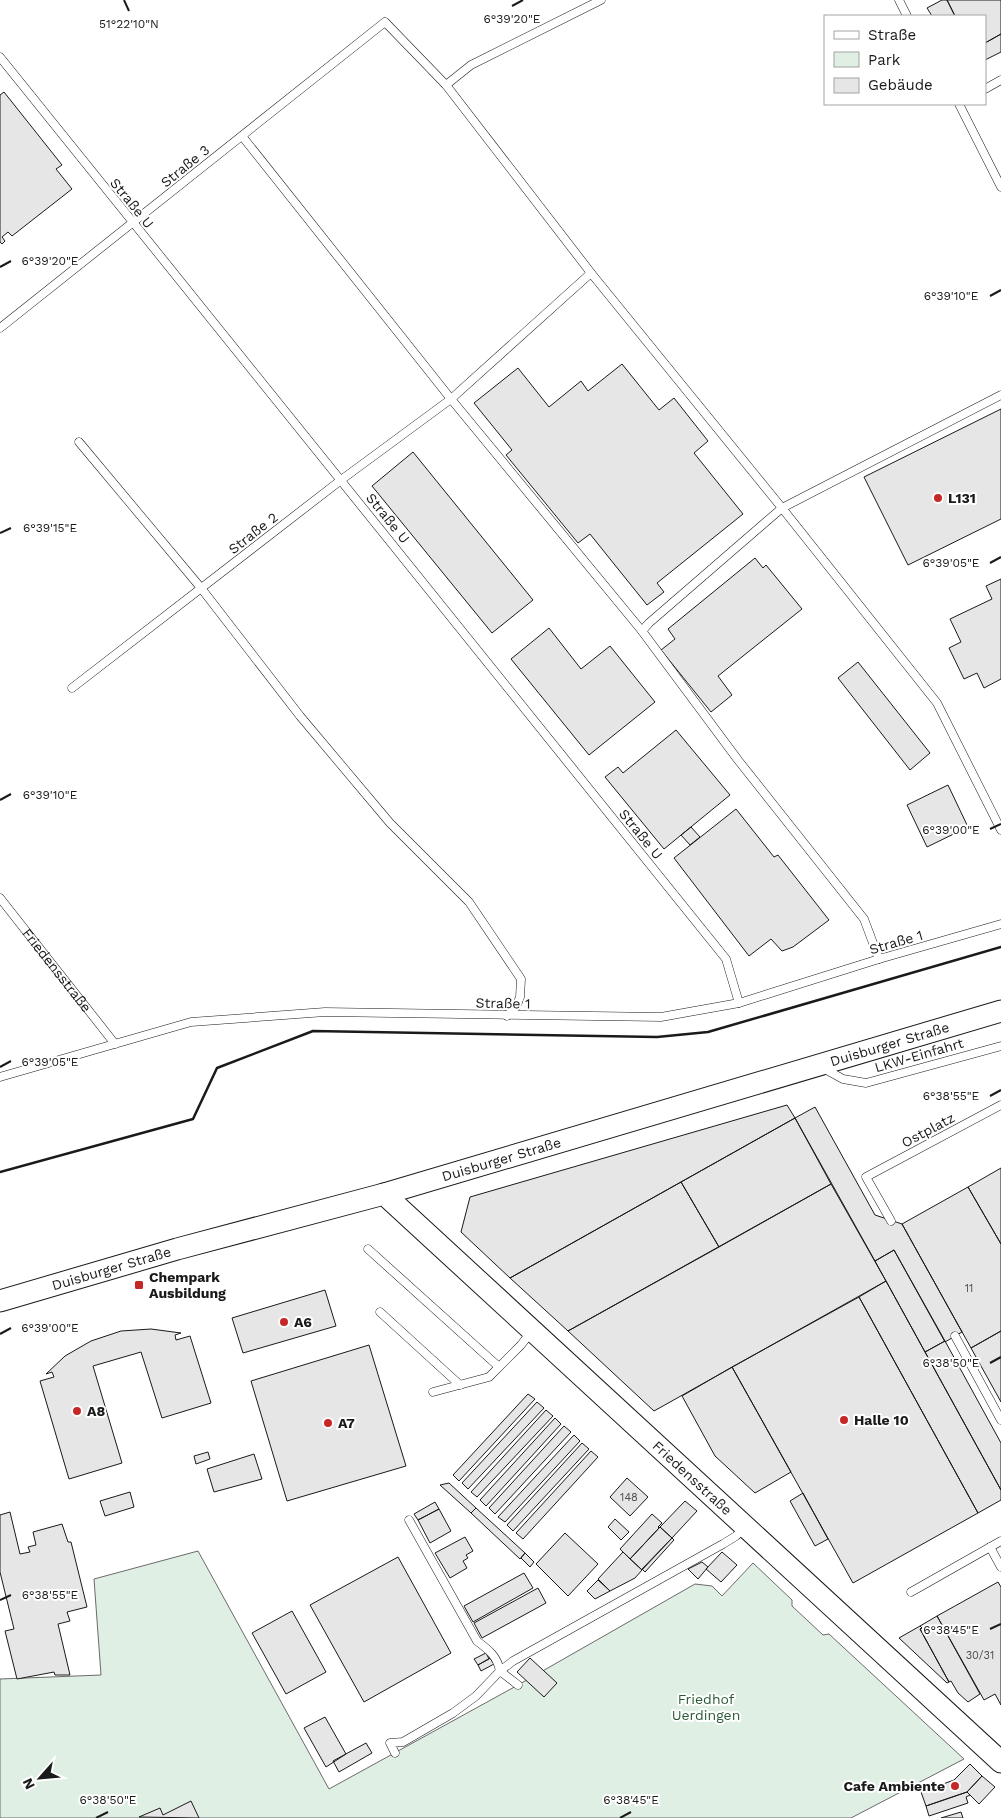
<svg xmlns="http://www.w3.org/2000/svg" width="1001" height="1818" font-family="'Work Sans',sans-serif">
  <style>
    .green { fill: #e0efe3; stroke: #6a6a6a }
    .building { fill: #e6e6e6; stroke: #1a1a1a }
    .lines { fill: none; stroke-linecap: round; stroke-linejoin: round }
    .lane-casing { stroke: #1a1a1a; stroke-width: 9 }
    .secondary-casing { stroke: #1a1a1a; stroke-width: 23 }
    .lane { stroke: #fff; stroke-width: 8 }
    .secondary { stroke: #fff; stroke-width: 21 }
    .wall { stroke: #1a1a1a; stroke-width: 2.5 }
    .ticks { fill: none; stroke: #1a1a1a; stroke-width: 2 }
    .poi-dot { fill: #c62828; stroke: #fff; stroke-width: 2 }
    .labels { text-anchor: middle; stroke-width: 4; stroke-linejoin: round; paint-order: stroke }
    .number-label { font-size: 11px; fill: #4d4d4d }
    .street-label { font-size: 14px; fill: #1a1a1a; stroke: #fff }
    .poi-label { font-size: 14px; font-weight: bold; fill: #1a1a1a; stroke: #fff; text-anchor: start }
    .park-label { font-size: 14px; fill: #2b5a34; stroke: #fff }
    .ticks-label { font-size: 12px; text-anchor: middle; fill: #1a1a1a; stroke: #fff; stroke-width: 4; stroke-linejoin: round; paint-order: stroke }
  </style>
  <rect width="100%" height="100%" fill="#fff"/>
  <path class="green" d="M198 1551 329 1789 518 1685 695 1584 712 1586 722 1596 753 1563 792 1600V1606L823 1635 829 1634 964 1759 851 1818H0V1679L101 1675 94 1579Z"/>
  <path class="building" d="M942 0H947L955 16H932L927 8Z
    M947 0H1001V34L985 43V16H955Z
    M1001 34V52L985 60V43Z
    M4 92 62 165 56 169 72 189 12 236 8 232 2 237 5 241 2 244 0 242V95Z
    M622 364 659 410 674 398 708 441 694 453 743 514 657 583 664 592 647 605 590 534 578 543 506 455 512 450 474 403 518 368 549 407 581 381 588 391Z
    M1001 409V519L908 565 864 477Z
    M413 452 533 600 492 633 372 486Z
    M755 558 763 568 766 565 802 609 718 676 732 695 711 712 661 650 675 639 668 629Z
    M1001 579V679L984 688 977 673 964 679 949 648 961 642 950 619 992 599 986 586Z
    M549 628 581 669 610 646 655 702 589 755 511 659Z
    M858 662 930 753 910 770 838 678Z
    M676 730 730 795 664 849 605 777 618 767 623 773Z
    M948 785 968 827 927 847 907 805Z
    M736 809 774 857 778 855 829 920 793 947 782 951 771 939 749 956 674 858Z
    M691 827 700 837 690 845 681 835Z
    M787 1105 795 1118 510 1278 461 1232 470 1197Z
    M815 1107 875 1215 902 1224 962 1332 945 1342 894 1250 875 1261 795 1118Z
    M795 1118 831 1184 719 1247 681 1182Z
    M1001 1168V1244L968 1187Z
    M681 1182 719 1247 568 1331 510 1278Z
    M831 1184 886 1281 654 1411 568 1331Z
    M968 1187 1001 1244V1331L971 1348 902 1224Z
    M894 1250 945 1341 925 1352 875 1261Z
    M886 1281 1001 1490V1500L978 1513 859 1297Z
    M325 1290 336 1326 243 1353 232 1318Z
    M859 1297 978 1513 853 1583 732 1367Z
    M151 1329 181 1333 175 1335 176 1340 190 1336 211 1403 162 1418 141 1352 93 1366 122 1463 69 1479 40 1381 54 1377 52 1372 46 1374 65 1356 91 1341 121 1331Z
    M1001 1331V1402L971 1348Z
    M945 1341 1001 1443V1490L925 1352Z
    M369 1345 406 1466 287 1501 251 1381Z
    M732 1367 791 1472 755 1493 715 1456 682 1396Z
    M528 1394 535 1399 459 1481 453 1475Z
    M537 1402 544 1408 468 1489 462 1483Z
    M546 1410 553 1416 477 1497 471 1492Z
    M555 1418 561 1424 486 1506 480 1500Z
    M564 1426 571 1432 495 1514 489 1508Z
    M574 1435 580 1441 505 1522 498 1517Z
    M582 1443 589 1449 513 1531 507 1525Z
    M591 1451 598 1457 523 1539 516 1533Z
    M208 1452 210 1459 196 1464 194 1456Z
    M254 1454 262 1479 214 1492 207 1469Z
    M627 1478 648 1497 630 1516 610 1497Z
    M449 1483 476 1508 471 1513 440 1485Z
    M130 1492 134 1507 105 1516 100 1501Z
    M803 1493 828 1539 815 1546 790 1501Z
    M685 1501 697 1511 672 1538 660 1527Z
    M435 1502 439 1509 418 1520 414 1514Z
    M476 1508 525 1553 520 1559 471 1513Z
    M439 1509 451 1531 430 1543 418 1520Z
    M10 1512 20 1554 30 1552 28 1547 36 1545 33 1532 62 1524 68 1542H71L87 1607 67 1612 70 1621 58 1624 70 1675H55L54 1672 17 1679 5 1631 14 1629 0 1572V1515Z
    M652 1514 662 1523 658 1527 659 1528 630 1559 620 1549Z
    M615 1519 629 1532 621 1540 608 1527Z
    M660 1527 672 1538 642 1570 630 1559Z
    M565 1533 598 1564 568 1596 536 1564Z
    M465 1537 473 1551 466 1555 468 1558 463 1561 467 1568 450 1578 435 1553Z
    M672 1538 674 1540 645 1572 642 1569Z
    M623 1552 642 1570 635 1578 610 1591 598 1579Z
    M722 1552 737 1565 721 1582 706 1569Z
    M525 1553 534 1562 530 1567 521 1558Z
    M398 1557 451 1653 364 1702 310 1605Z
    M702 1562 708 1567 698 1579 688 1569Z
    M524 1573 533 1588 473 1622 464 1606Z
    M598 1580 610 1591 595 1599 587 1591Z
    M998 1582 1001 1587V1705L995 1694 984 1700 937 1616Z
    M538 1588 546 1603 482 1638 474 1623Z
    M292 1611 326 1672 286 1694 252 1633Z
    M937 1616 980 1694 968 1702 958 1693 951 1681 949 1682 920 1629 922 1628 920 1626Z
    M920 1626 922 1628 920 1629 949 1682 947 1683 899 1638Z
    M486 1653 489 1659 478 1665 474 1659Z
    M490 1658 494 1664 481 1671 478 1665Z
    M530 1658 557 1683 544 1697 517 1672Z
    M325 1717 346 1754 326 1767 304 1728Z
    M366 1743 372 1753 339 1772 333 1761Z
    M970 1764 982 1776 967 1792 926 1806 921 1792 954 1780Z
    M982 1776 995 1787 979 1804 967 1792Z
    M967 1792 970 1795 966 1797 968 1803 929 1816 926 1806Z
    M191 1801 199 1818 139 1817 160 1808 163 1815Z
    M961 1812 963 1818H941Z"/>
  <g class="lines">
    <defs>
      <g id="lane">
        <path d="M899 0 907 16"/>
        <path d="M0 57 726 959 739 1003"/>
        <path d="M446 85 471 65 601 0"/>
        <path d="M985 89 1001 80"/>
        <path d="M959 104 1001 187"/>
        <path d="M591 273 451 399 642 631 649 623 782 508 937 703 1001 830"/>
        <path d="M0 328 385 22 446 85 591 273 782 508 1001 395"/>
        <path d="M79 442 201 588 300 716 390 823 469 902 521 979 520 997 516 1007 507 1016"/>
        <path d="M642 631 738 760 864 919 879 959"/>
        <path d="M72 688 341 480 451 399 242 136"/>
        <path id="s1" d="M0 898 115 1044"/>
        <path d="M823 1068 843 1079 866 1083 1001 1046"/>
        <path d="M0 1077 191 1022 325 1012 661 1017 739 1003 879 959 1001 924"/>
        <path d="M891 1221 866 1177 1001 1105"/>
        <path d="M368 1249 499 1367"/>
        <path d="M380 1312 460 1385"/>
        <path d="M955 1336 1001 1420"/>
        <path d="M433 1392 489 1377 521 1345 531 1332"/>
        <path d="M409 1520 477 1641C489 1650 497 1656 500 1671L518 1685"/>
        <path d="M990 1547 1001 1567"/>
        <path d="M911 1592 1001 1541"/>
        <path d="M395 1753 390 1743 403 1742 453 1713 476 1696 500 1671 513 1661 723 1544 736 1536 744 1528"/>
      </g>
      <g id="secondary">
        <path id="s2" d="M384 1194 1001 1762"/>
        <path id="s3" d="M0 1301 177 1249 384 1194 1001 1011"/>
      </g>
    </defs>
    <use href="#lane" class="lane-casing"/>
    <use href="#secondary" class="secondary-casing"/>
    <use href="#lane" class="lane"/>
    <use href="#secondary" class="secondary"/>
    <path class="wall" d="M0 1172 193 1119 217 1068 313 1031 657 1037 708 1032 1001 947"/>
  </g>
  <path class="ticks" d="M124 0 129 11M512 6 523 0M0 267 11 261M990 296 1001 290M0 533 11 528M990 563 1001 557M0 800 11 794M990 829 1001 824M0 1067 11 1061M990 1096 1001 1090M0 1334 11 1328M990 1363 1001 1357M0 1600 11 1595M990 1629 1001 1624M96 1818 108 1812M620 1818 631 1812"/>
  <g class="poi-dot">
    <circle cx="938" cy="498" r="5"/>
    <rect x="134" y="1280" width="10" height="10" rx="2.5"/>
    <circle cx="284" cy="1322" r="5"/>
    <circle cx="77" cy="1411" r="5"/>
    <circle cx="844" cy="1420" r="5"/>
    <circle cx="328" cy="1423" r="5"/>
    <circle cx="955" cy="1786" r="5"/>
  </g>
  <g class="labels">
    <g class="number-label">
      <text x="969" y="1292">11</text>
      <text x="629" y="1501">148</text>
      <text x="980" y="1659">30/31</text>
    </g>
    <g class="street-label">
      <text transform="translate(185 166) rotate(-39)" y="5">Straße 3</text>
      <text transform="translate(132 203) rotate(51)" y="5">Straße U</text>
      <text transform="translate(388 518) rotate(51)" y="5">Straße U</text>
      <text transform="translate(253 533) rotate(-38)" y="5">Straße 2</text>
      <text transform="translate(641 834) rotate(51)" y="5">Straße U</text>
      <text transform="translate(896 942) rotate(-16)" y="5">Straße 1</text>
      <text dy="5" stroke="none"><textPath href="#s1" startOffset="92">Friedensstraße</textPath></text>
      <text transform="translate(503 1003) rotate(1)" y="5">Straße 1</text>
      <text dy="5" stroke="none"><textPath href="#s3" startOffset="926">Duisburger Straße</textPath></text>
      <text transform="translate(919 1055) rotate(-16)" y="5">LKW-Einfahrt</text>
      <text transform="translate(928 1130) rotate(-28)" y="5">Ostplatz</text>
      <text dy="5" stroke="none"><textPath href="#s3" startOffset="521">Duisburger Straße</textPath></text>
      <text dy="5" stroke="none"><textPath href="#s3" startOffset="116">Duisburger Straße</textPath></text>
      <text dy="5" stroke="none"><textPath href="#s2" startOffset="419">Friedensstraße</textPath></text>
    </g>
    <g class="poi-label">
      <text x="948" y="503">L131</text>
      <text x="149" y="1282">Chempark<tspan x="149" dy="16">Ausbildung</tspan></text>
      <text x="294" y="1327">A6</text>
      <text x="87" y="1416">A8</text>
      <text x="854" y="1425">Halle 10</text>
      <text x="338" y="1428">A7</text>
      <text x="945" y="1791" text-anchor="end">Cafe Ambiente</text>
    </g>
    <g class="park-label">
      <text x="706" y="1704">Friedhof<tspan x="706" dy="16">Uerdingen</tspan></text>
    </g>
  </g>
  <g class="ticks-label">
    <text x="512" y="23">6°39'20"E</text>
    <text x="129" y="28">51°22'10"N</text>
    <text x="50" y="265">6°39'20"E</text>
    <text x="951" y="300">6°39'10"E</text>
    <text x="50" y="532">6°39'15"E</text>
    <text x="951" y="567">6°39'05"E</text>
    <text x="50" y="799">6°39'10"E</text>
    <text x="951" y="834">6°39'00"E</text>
    <text x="50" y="1066">6°39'05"E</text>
    <text x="951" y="1100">6°38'55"E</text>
    <text x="50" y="1332">6°39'00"E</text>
    <text x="951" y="1367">6°38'50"E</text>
    <text x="50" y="1599">6°38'55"E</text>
    <text x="951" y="1634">6°38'45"E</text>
    <text x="108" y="1804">6°38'50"E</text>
    <text x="631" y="1804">6°38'45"E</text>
  </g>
  <rect x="824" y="15" width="162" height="90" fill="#ffffff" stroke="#a3a3a3"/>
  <rect x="834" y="31" width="25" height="8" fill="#ffffff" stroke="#a3a3a3"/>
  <text x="868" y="40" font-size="15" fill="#1a1a1a">Straße</text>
  <rect x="834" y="52" width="25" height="15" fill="#e0efe3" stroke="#a3a3a3"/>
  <text x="868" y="65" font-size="15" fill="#1a1a1a">Park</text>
  <rect x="834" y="78" width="25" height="15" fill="#e6e6e6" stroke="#a3a3a3"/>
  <text x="868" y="90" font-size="15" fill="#1a1a1a">Gebäude</text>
  <g transform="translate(40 1778) rotate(243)" stroke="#ffffff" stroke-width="4" paint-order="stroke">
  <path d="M0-4L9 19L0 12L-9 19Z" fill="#1a1a1a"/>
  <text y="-8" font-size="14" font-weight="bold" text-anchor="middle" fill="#1a1a1a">N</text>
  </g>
</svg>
